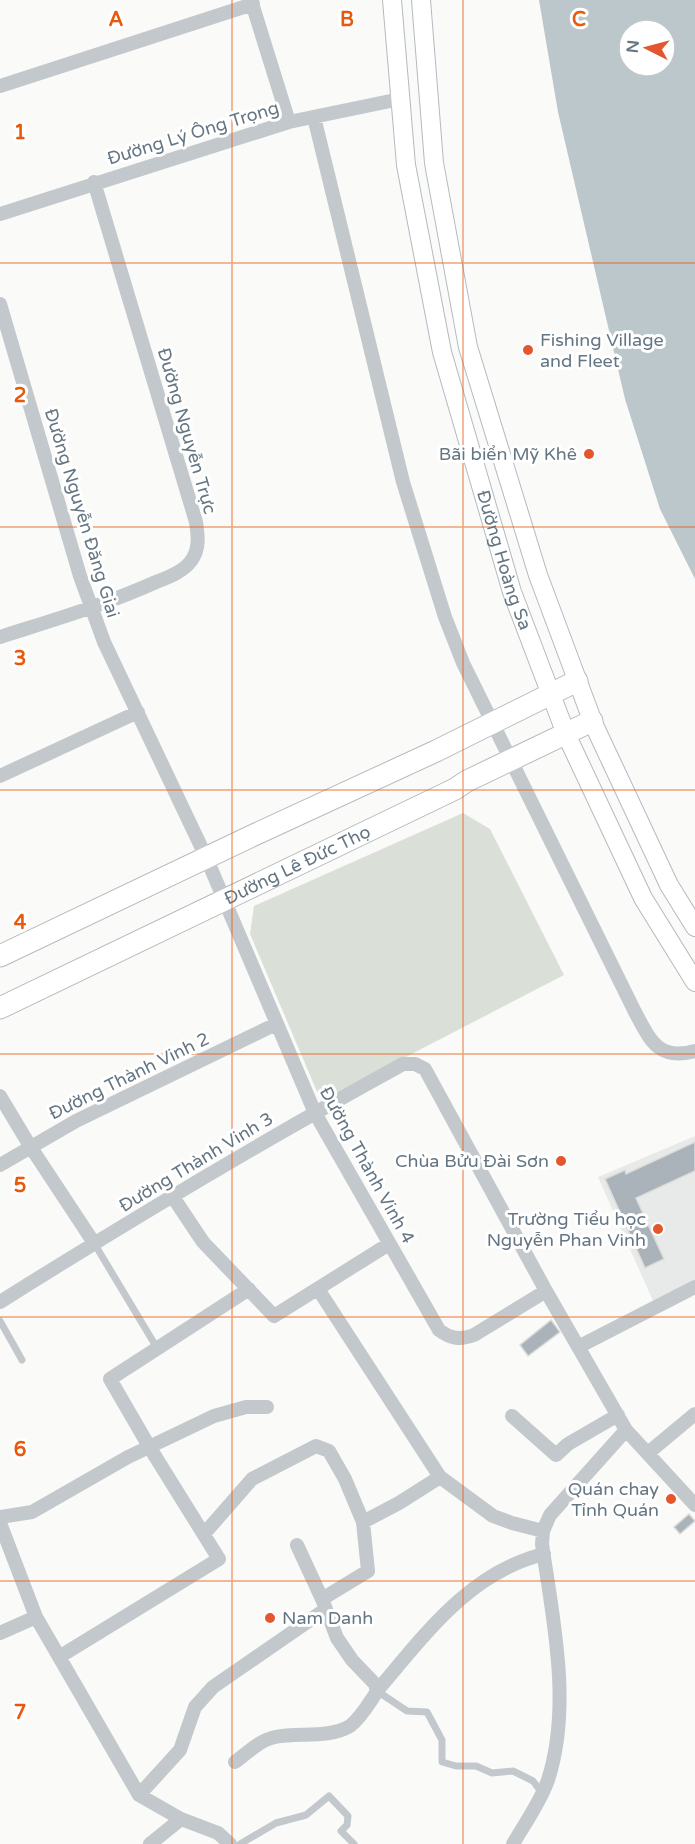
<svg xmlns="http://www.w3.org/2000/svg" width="695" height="1844" font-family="'Varela Round',sans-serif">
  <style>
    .built { fill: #e8e9e9 }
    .green { fill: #dadfd7 }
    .water { fill: #bbc7cb; fill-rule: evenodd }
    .building { fill: #aab3b9; stroke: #dcdcda; stroke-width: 1.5 }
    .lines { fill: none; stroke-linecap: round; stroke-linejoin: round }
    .secondary-casing { stroke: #b3babf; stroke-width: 20 }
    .primary-casing { stroke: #b5babe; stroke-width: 23 }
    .service { stroke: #c3c8cc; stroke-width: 7 }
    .minor { stroke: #c3c8cc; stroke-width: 14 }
    .secondary { stroke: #fff; stroke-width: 18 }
    .primary { stroke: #fff; stroke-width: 21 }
    .grid { fill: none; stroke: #e8590c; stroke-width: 1.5; stroke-opacity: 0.55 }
    .poi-dot { fill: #e4572e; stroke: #fff; stroke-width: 2 }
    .labels { text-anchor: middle; stroke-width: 6; stroke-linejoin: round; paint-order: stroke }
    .street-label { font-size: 18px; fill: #657683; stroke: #fff }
    .poi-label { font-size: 18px; fill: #657683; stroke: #fff; text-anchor: end }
    .grid-label { font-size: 20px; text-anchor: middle; font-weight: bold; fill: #e8590c; stroke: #fff; stroke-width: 6; stroke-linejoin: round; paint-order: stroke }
  </style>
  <rect width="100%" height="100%" fill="#fafaf8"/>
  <path class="built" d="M695 1136V1281L654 1303 598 1177Z"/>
  <path class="green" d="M463 813 490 829 564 975 321 1101 250 934 254 906Z"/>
  <path class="water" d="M539 0H695V579L660 509 625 399 558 112ZM629 30H665V66H629Z"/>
  <path class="building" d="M695 1142V1171L636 1198 664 1259 645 1268 605 1179 625 1170 626 1174Z
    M551 1320 560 1332 528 1356 520 1345Z
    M689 1514 695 1521 680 1534 674 1527Z"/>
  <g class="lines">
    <defs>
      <g id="secondary">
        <path id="s1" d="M392 0 406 165 442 352 512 592 566 734 643 898 695 982"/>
        <path d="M421 0 434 163 468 347 538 575 594 725 669 885 695 927"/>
      </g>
      <g id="primary">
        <path d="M0 956 256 834 436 751 577 681"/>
        <path id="s2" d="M0 1008 455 789 467 781 592 721"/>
      </g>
    </defs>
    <use href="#secondary" class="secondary-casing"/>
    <use href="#primary" class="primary-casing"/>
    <path class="service" d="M94 1243 157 1348
      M0 1321 22 1360
      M377 1691 407 1711 427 1712 442 1740V1762L456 1766H476L492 1773 513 1771 533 1781 542 1793
      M240 1844 276 1823 306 1815 329 1796 348 1816 347 1825 341 1831 354 1844"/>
    <path class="minor" d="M251 0 289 122
      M0 86 253 4
      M314 117 403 482 445 617 463 663 635 1012C650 1040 658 1061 695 1051
      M0 214 289 122 400 99
      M0 304 80 576 104 642 206 857 315 1113 439 1330C451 1339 460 1340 474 1335L546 1291
      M0 637C53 620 105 605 156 582 168 577 183 572 191 561 200 549 198 535 196 522L94 182
      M0 776 138 712
      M0 1096 30 1146 94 1243
      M0 1165 76 1121 276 1024
      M173 1197 203 1242 274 1316 389 1244
      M318 1289 440 1477 399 1503 363 1522 368 1571 322 1599
      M0 1302C132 1219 266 1139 403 1064H415L425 1069 546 1291 626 1430 695 1505
      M578 1347 695 1287
      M512 1416 556 1455 568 1444 618 1415
      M648 1453 695 1414
      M440 1477 493 1516 512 1523 543 1531
      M0 1517 32 1512 128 1457 214 1416 246 1407H267
      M0 1523 36 1617 139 1795 181 1819 218 1833 230 1844
      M204 1534 252 1479 316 1446 329 1451 345 1479 363 1522
      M297 1545 322 1599 337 1638 352 1660 375 1684 377 1691
      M0 1633 36 1617
      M59 1657 219 1559 150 1448 110 1379 249 1289
      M235 1762C247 1753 260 1740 275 1737 299 1732 328 1739 350 1726 363 1716 371 1699 381 1686 427 1632 471 1572 544 1554
      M139 1795 180 1750 195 1707 213 1687 326 1609
      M150 1844 181 1819
      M513 1844C525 1823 540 1803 548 1780 572 1706 553 1619 542 1544L543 1531 550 1515 626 1430"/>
    <use href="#secondary" class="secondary"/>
    <use href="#primary" class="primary"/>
  </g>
  <path class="grid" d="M232 0V1844M463 0V1844M0 263H695M0 527H695M0 790H695M0 1054H695M0 1317H695M0 1581H695"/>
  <g class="poi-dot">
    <circle cx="528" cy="350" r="6"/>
    <circle cx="589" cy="454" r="6"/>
    <circle cx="561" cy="1161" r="6"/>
    <circle cx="658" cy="1229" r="6"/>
    <circle cx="671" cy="1499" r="6"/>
    <circle cx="270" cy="1618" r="6"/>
  </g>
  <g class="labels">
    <g class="street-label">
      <text transform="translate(193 133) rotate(-17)" y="6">Đường Lý Ông Trọng</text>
      <text transform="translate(187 431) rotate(74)" y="6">Đường Nguyễn Trực</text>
      <text transform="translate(82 513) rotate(73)" y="6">Đường Nguyễn Đăng Giai</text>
      <text dy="6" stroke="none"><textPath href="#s1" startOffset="573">Đường Hoàng Sa</textPath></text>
      <text dy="6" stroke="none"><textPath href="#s2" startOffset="330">Đường Lê Đức Thọ</textPath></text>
      <text transform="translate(129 1076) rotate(-26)" y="6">Đường Thành Vinh 2</text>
      <text transform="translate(196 1162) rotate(-31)" y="6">Đường Thành Vinh 3</text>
      <text transform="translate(367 1165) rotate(61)" y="6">Đường Thành Vinh 4</text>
    </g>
    <g class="poi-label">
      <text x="540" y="346" text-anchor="start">Fishing Village<tspan x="540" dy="21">and Fleet</tspan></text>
      <text x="577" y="460">Bãi biển Mỹ Khê</text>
      <text x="549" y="1167">Chùa Bửu Đài Sơn</text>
      <text x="646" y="1225">Trường Tiểu học<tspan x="646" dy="21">Nguyễn Phan Vinh</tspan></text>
      <text x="659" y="1495">Quán chay<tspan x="659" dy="21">Tỉnh Quán</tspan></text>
      <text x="282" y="1624" text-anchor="start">Nam Danh</text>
    </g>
  </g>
  <g class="grid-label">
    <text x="116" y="26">A</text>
    <text x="347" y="26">B</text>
    <text x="579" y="26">C</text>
    <text x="20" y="139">1</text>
    <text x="20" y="402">2</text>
    <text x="20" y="665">3</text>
    <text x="20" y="929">4</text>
    <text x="20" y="1192">5</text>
    <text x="20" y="1456">6</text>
    <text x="20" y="1719">7</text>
  </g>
  <g transform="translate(647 48) rotate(276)"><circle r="28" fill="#ffffff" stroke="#c1c8cd" stroke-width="1.5"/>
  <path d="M0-4.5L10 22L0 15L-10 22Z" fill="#e4572e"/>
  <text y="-9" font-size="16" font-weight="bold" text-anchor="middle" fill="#657683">N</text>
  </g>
</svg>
